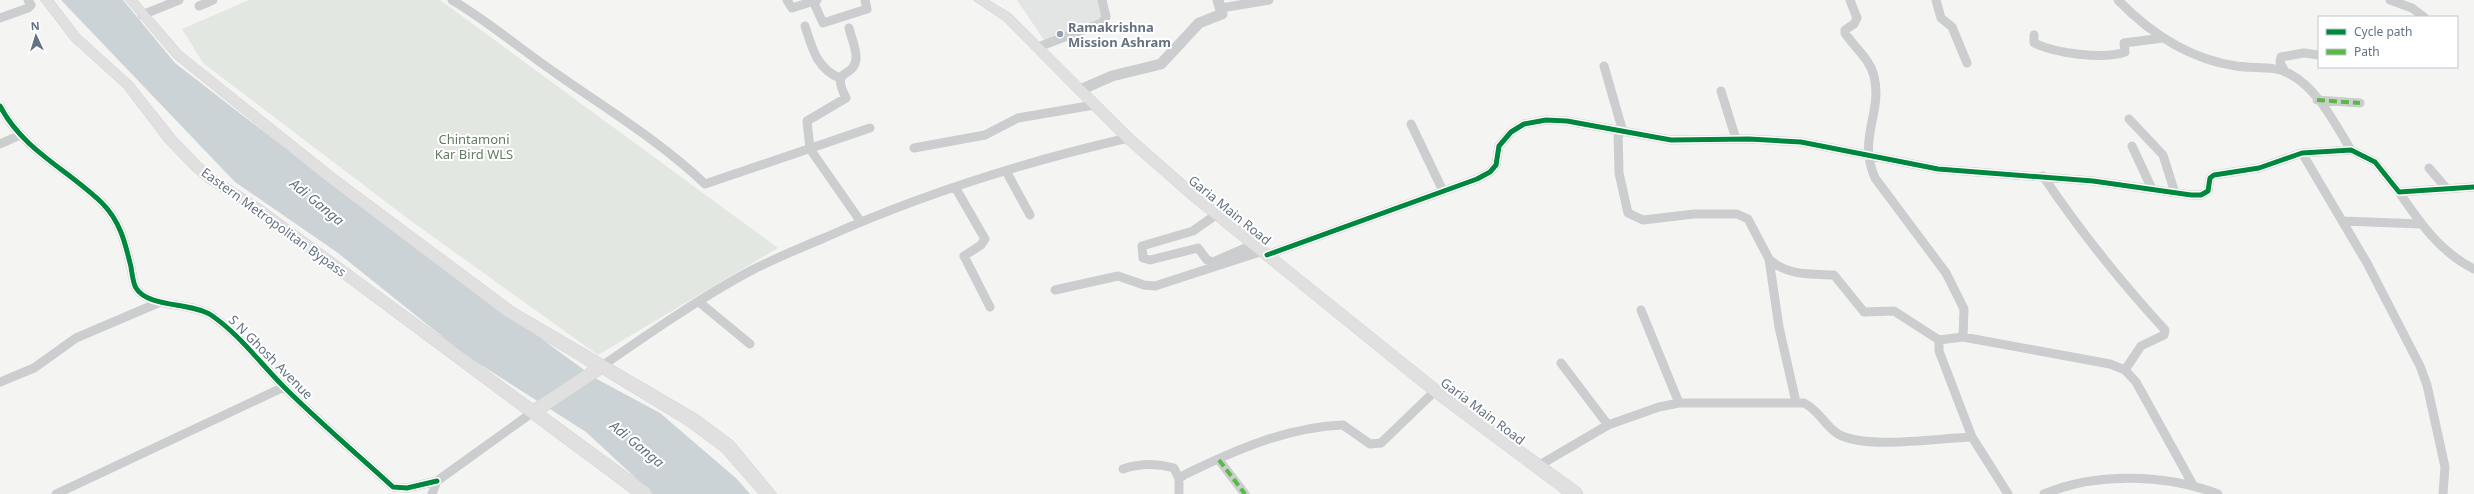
<svg xmlns="http://www.w3.org/2000/svg" width="2474" height="494" font-family="'Noto Sans',sans-serif">
  <style>
    .built { fill: #e3e4e4 }
    .green { fill: #e3e7e1 }
    .water { fill: #ccd3d6 }
    .lines { fill: none; stroke-linecap: round; stroke-linejoin: round }
    .primary-casing { stroke: #d0d0d1; stroke-width: 1 }
    .minor { stroke: #cccdce; stroke-width: 9 }
    .tertiary { stroke: #cccdce; stroke-width: 11 }
    .primary { fill: #e0e0e1; fill-rule: evenodd }
    .quiet { stroke: #58b947; stroke-width: 4; stroke-dasharray: 8 4; stroke-linecap: butt }
    .cycleway-casing { stroke: #fff; stroke-width: 8 }
    .cycleway { stroke: #00873e; stroke-width: 5 }
    .poi-dot { fill: #96a0aa; stroke: #fff; stroke-width: 1.5 }
    .labels { text-anchor: middle; stroke-width: 4; stroke-linejoin: round; paint-order: stroke }
    .poi-label { font-size: 13px; font-weight: bold; fill: #647283; stroke: #fff; text-anchor: start }
    .park-label { font-size: 13px; fill: #657a63; stroke: #fff }
    .street-label { font-size: 13px; fill: #647283; stroke: #fff }
    .water-label { font-size: 14px; font-style: italic; fill: #60737f; stroke: #fff }
  </style>
  <rect width="100%" height="100%" fill="#f4f4f3"/>
  <path class="built" d="M1017 0H1104L1109 22 1048 46Z"/>
  <path class="green" d="M249 0H440L778 248 598 355 411 221 203 63 182 29Z"/>
  <path class="water" d="M61 0H123L175 63 325 179 595 378 660 413 737 479 750 494H653L586 432 464 354 338 253 235 182Z"/>
  <g class="lines">
    <defs>
      <path id="primary" d="M41 0H53L80 35 132 82 175 136 201 163 216 176 263 206 533 404 589 367 505 316 325 180 174 58 125 0H137L182 52 335 174 515 308 698 415 733 441 777 494H759L721 451 686 425 602 374 545 412 650 489 652 494H632L253 212 206 182 191 169 165 142 124 88 72 41Z
        M974 0H988L1011 14 1133 135 1199 193 1442 388 1581 489 1583 494H1563L1432 396 1189 199 1123 141 1003 20Z"/>
    </defs>
    <use href="#primary" class="primary-casing"/>
    <path class="minor" d="M452 0C488 21 519 48 554 72 605 108 660 141 705 184L870 128
      M787 0 792 8 817 0
      M1850 0 1857 18 1854 24 1845 30V33C1854 47 1870 59 1874 76 1883 113 1857 138 1875 178L1946 273 1964 309 1963 337
      M1936 0 1941 18 1952 27 1967 63
      M2118 0C2150 33 2190 59 2236 66 2254 69 2274 65 2290 74 2318 89 2335 124 2351 150
      M2390 0 2412 8 2424 17
      M813 1 823 23 867 9 865 0
      M199 6 213 0
      M1221 8 1269 0
      M142 15 179 0
      M0 18 28 8 31 5 28 0
      M805 26C812 48 817 69 840 78
      M849 28C851 37 857 50 856 59 853 80 830 66 846 98L807 121 810 149 861 222
      M2034 35V43C2055 53 2103 60 2125 52L2124 43 2163 38
      M1038 47 1102 23 1106 17 1102 0
      M1604 66 1623 132
      M2285 72 2280 62 2281 57 2304 53 2319 55
      M1721 91 1736 139
      M2317 100 2360 103
      M0 106C23 150 67 169 102 203 120 221 125 242 131 267 132 273 133 283 136 288 148 308 191 302 211 315 239 334 260 363 284 387 319 422 357 454 393 487L407 488 437 481
      M2129 119 2163 155 2175 193
      M1411 124 1443 191
      M1618 131 1619 173 1628 213 1643 220 1694 214H1737L1748 219 1769 259 1779 327 1796 402
      M0 144 18 136
      M2132 146 2152 189
      M914 148 985 135 1018 118 1094 105
      M2302 153 2367 263 2420 366 2427 385 2445 467 2443 494
      M2429 168 2447 189
      M1006 171 1030 215
      M2043 176C2080 231 2120 281 2165 330L2164 335 2141 346 2125 370
      M955 187 985 239 981 245 964 256 990 307
      M2399 192C2420 223 2440 252 2474 269
      M1217 214 1193 231 1142 246 1143 258 1150 260 1198 248 1207 260 1213 262 1254 244
      M2343 221 2421 224
      M1267 255 1477 179 1490 172 1496 165 1499 146 1511 132 1524 124 1546 120 1567 121 1671 140 1749 139 1801 142 1938 169 2093 181 2191 195H2201L2208 191 2210 178 2214 175 2259 168 2302 153 2351 150 2375 162 2399 192 2474 187
      M1769 259C1787 276 1811 274 1834 275L1864 312 1894 311 1939 340
      M1055 290 1118 276 1144 285 1155 286 1263 251
      M699 302 750 344
      M1641 310 1679 403
      M1561 363 1608 425
      M602 366C651 332 700 298 752 270 776 258 800 248 824 238 922 194 1024 162 1128 138
      M0 382 34 368 76 338 158 303
      M1219 460 1245 494
      M1538 466 1608 425 1659 407 1679 403H1804C1819 410 1824 425 1838 434 1866 450 1938 438 1972 437
      M1123 469C1141 463 1156 463 1174 468L1179 479
      M56 494 284 387
      M432 494 437 481 533 412
      M1179 494V479L1184 475C1233 451 1287 427 1343 425L1370 444 1381 443 1435 391
      M2008 494 1972 437 1939 351V340L1963 337 2110 364 2125 370 2136 382 2193 485
      M2044 494C2096 472 2166 474 2218 494"/>
    <path class="tertiary" d="M1080 90 1112 76 1161 64 1199 23 1222 14 1218 0"/>
    <use href="#primary" class="primary"/>
    <path class="quiet" d="M2317 100 2360 103
      M1219 460 1245 494"/>
    <defs>
      <path id="cycleway" d="M0 106C23 150 67 169 102 203 120 221 125 242 131 267 132 273 133 283 136 288 148 308 191 302 211 315 239 334 260 363 284 387 319 422 357 454 393 487L407 488 437 481
        M1267 255 1477 179 1490 172 1496 165 1499 146 1511 132 1524 124 1546 120 1567 121 1671 140 1749 139 1801 142 1938 169 2093 181 2191 195H2201L2208 191 2210 178 2214 175 2259 168 2302 153 2351 150 2375 162 2399 192 2474 187"/>
    </defs>
    <use href="#cycleway" class="cycleway-casing"/>
    <use href="#cycleway" class="cycleway"/>
  </g>
  <circle class="poi-dot" cx="1060" cy="34" r="4"/>
  <g class="labels">
    <g class="poi-label">
      <text x="1068" y="32">Ramakrishna<tspan x="1068" dy="15">Mission Ashram</tspan></text>
    </g>
    <g class="park-label">
      <text x="474" y="144">Chintamoni<tspan x="474" dy="15">Kar Bird WLS</tspan></text>
    </g>
    <g class="street-label">
      <text transform="translate(1230 210) rotate(39)" y="5">Garia Main Road</text>
      <text transform="translate(274 222) rotate(36)" y="5">Eastern Metropolitan Bypass</text>
      <text transform="translate(271 357) rotate(45)" y="5">S N Ghosh Avenue</text>
      <text transform="translate(1483 411) rotate(37)" y="5">Garia Main Road</text>
    </g>
    <g class="water-label">
      <text transform="translate(317 202) rotate(39)" y="5">Adi Ganga</text>
      <text transform="translate(637 444) rotate(39)" y="5">Adi Ganga</text>
    </g>
  </g>
  <rect x="2318" y="16" width="140" height="52" fill="#ffffff" stroke="#c1c7cd"/>
  <rect x="2326" y="29" width="20" height="6" fill="#00873e" stroke="#c1c7cd"/>
  <text x="2354" y="36" font-size="12" fill="#647283">Cycle path</text>
  <rect x="2326" y="49" width="20" height="6" fill="#58b947" stroke="#c1c7cd"/>
  <text x="2354" y="56" font-size="12" fill="#647283">Path</text>
  <g transform="translate(36 36) rotate(356)" stroke="#ffffff" stroke-width="3" paint-order="stroke">
  <path d="M0-3L7 15L0 10L-7 15Z" fill="#647283"/>
  <text y="-6" font-size="11" font-weight="bold" text-anchor="middle" fill="#647283">N</text>
  </g>
</svg>
